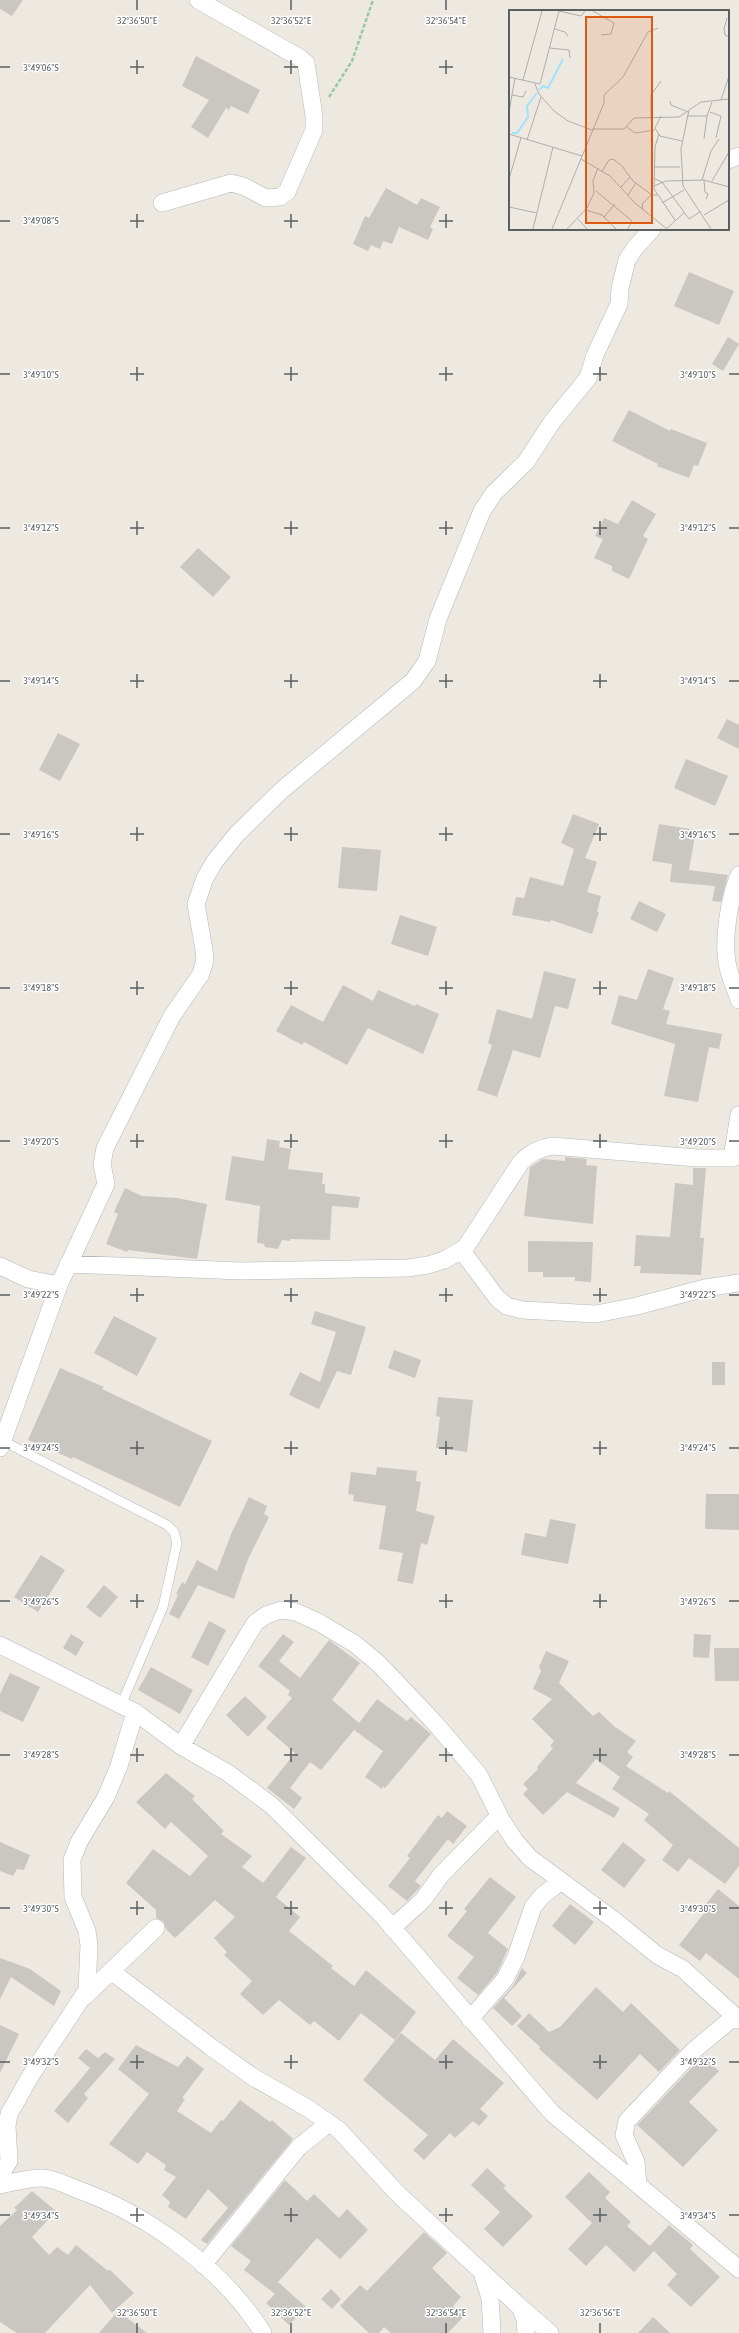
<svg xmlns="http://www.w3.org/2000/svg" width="739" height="2333" font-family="'Asap Condensed',sans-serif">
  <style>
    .building { fill: #cac6c1 }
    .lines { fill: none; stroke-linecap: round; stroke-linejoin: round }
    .service-casing { stroke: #b4b8bc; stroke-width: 10 }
    .minor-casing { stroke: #b4b8bc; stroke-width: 18 }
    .path { stroke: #99c7a0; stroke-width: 2.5; stroke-dasharray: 4 2; stroke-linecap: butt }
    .service { stroke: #fff; stroke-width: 9 }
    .minor { stroke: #fff; stroke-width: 17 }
    .ticks { fill: none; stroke: #5a5f62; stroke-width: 1.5 }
    .inset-river { fill: none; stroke: #a1e2fd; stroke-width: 2 }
    .inset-road { fill: none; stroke: #aeaeaa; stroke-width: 1 }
    .view { fill: #e15910; fill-opacity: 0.15; stroke: #e15910; stroke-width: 2 }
    .inset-edge { fill: none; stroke: #5a5f62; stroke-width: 2 }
    .ticks-label { font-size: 10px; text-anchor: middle; fill: #5a5f62; stroke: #fff; stroke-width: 3; stroke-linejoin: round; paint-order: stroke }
  </style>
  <rect width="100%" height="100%" fill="#ede9e1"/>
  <path class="building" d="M0 0H23L12 16 0 9Z
    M196 56 260 90 248 114 231 106 229 110 226 108 208 138 191 127 209 100 182 86Z
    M386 188 417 205 421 198 440 207 430 227 433 229 428 240 399 227 392 244 383 241 380 249 371 245 368 251 353 244 365 216 369 218Z
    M689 272 734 291 719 325 674 306Z
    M728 337 739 344 723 371 712 364Z
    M629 410 670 431 671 429 707 443 698 466 694 465 689 478 657 466 658 464 612 441Z
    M632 500 656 514 643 536 648 539 629 579 612 571V566L594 558 603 539 595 536 604 518 618 524Z
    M198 548 231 577 213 597 180 567Z
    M727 719 739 725V749L717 738Z
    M58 733 80 744 60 781 39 770Z
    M686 759 728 776 715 806 674 788Z
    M573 814 599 824 585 858 597 862 587 892 601 896 597 912H599L592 934 551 920 550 922 512 915 516 897 524 898 530 877 563 886 574 849 561 843Z
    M659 824 696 830 689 870 728 875 721 902 712 901 715 886 670 882 672 864 652 861Z
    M342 847 381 850 377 891 338 888Z
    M639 901 666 914 657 932 630 919Z
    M400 915 437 927 428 956 391 944Z
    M648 969 674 978 663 1009 670 1011 666 1024 722 1034 719 1049 709 1047 698 1102 664 1096 675 1044 611 1024 619 995 637 1000Z
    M544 971 576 979 568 1009 555 1006 540 1058 513 1050 497 1097 477 1090 492 1045 488 1043 497 1009 532 1019Z
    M343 985 373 1001 378 990 415 1006 416 1004 439 1014 423 1054 368 1028 347 1065 304 1042 302 1045 276 1031 291 1005 323 1022Z
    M267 1139 280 1141 279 1147 291 1149 288 1169 323 1173 322 1184H325V1193L360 1197 358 1208 332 1206 330 1240 290 1239V1241L282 1240 278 1249 265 1247 264 1244 257 1243 260 1206 225 1200 232 1156 264 1161Z
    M565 1157 587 1159 586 1165 597 1166 593 1224 524 1216 530 1167 543 1159 565 1161Z
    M693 1168H706L700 1238H704L701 1275 640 1273 641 1266H634L636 1235 670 1237 675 1183 693 1185Z
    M125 1188 142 1196 177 1198 207 1204 197 1259 128 1250 127 1252 106 1244 118 1214 114 1212Z
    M528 1241 593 1242 591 1282 575 1281V1277H543V1272H528Z
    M315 1311 366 1327 351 1375 337 1371 319 1409 289 1395 300 1372 320 1382 336 1332 311 1324Z
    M114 1316 157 1338 137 1376 94 1353Z
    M394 1350 421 1360 415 1378 388 1368Z
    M712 1362H725V1385H712Z
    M60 1368 104 1387 102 1389 212 1441 180 1507 73 1457 72 1459 28 1440Z
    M438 1397 473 1400 467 1452 436 1448 440 1417 436 1416Z
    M377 1467 417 1471 416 1481 421 1482 416 1511 435 1516 427 1545 421 1543 413 1584 397 1581 403 1553 379 1549 386 1506 353 1501 354 1495 348 1494 351 1472 376 1475Z
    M706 1494H739V1530L705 1529Z
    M249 1497 267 1506 264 1514 269 1517 248 1559 234 1599 198 1585 179 1619 169 1614 178 1595 176 1594 182 1582 185 1584 197 1560 217 1571 232 1532Z
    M550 1519 576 1524 568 1564 521 1555 525 1533 546 1537Z
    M41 1555 65 1570 38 1612 14 1597Z
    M104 1585 118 1597 100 1618 86 1607Z
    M209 1621 226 1630 208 1666 191 1657Z
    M71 1634 84 1642 76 1656 63 1648Z
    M283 1634 294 1642 279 1661 300 1678 329 1640 360 1663 332 1700 359 1723 377 1699 407 1721 411 1717 431 1734 385 1788 383 1786 382 1789 365 1777 383 1751 354 1730 321 1770 310 1762 290 1788 302 1798 294 1809 267 1788 295 1753 266 1728 292 1698 288 1695 290 1691 258 1666Z
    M694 1634 711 1635 709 1658 693 1657Z
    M714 1648H739V1681H715Z
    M546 1651 569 1661 559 1683 593 1716 599 1712 615 1727 636 1741 627 1752 633 1757 626 1766 668 1793 669 1791 739 1848V1866L725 1884 689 1858 678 1872 662 1860 673 1845 644 1820 649 1814 612 1789 620 1777 596 1759 576 1783 620 1808 614 1818 567 1792 543 1815 523 1794 528 1789 523 1784 538 1769 537 1767 553 1748 550 1746 554 1741 532 1719 552 1699 533 1689 541 1671 539 1667Z
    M151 1667 193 1690 180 1714 138 1690Z
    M10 1673 40 1687 23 1722 0 1711V1694Z
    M245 1696 267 1717 248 1737 226 1715Z
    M166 1773 195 1796 192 1799 224 1831 221 1834 252 1856 242 1867 263 1883 291 1847 306 1858 276 1897 300 1917 289 1931 333 1966 331 1968 354 1986 366 1970 416 2012 395 2040 361 2013 339 2041 314 2021 310 2025 279 2000 263 2015 240 1994 252 1981 224 1955 227 1952 214 1938 235 1917 215 1900 175 1938 166 1929 163 1921 156 1918V1910L126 1883 153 1849 190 1876 208 1856 171 1822 165 1829 136 1802Z
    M447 1811 467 1826 453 1844 448 1839 415 1881 421 1886 407 1901 388 1886 410 1858 407 1856 438 1815 442 1818Z
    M0 1842 30 1855 24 1870 17 1869 13 1876 0 1871Z
    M623 1842 646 1860 624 1888 601 1870Z
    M490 1877 516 1897 488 1933 508 1949 497 1973 478 1995 457 1978 474 1957 447 1936 467 1911 464 1909Z
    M718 1889 739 1906V1979L706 1953 700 1961 679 1945 709 1907 706 1904Z
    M570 1904 594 1922 575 1945 552 1926Z
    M0 1958 30 1969 61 1991 54 2006 11 1977 0 1999Z
    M522 1968 527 1973 504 1998 522 2016 512 2026 493 2008 513 1986Z
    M596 1987 623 2012 631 2003 680 2050 659 2072 640 2054 597 2100 539 2049 540 2047 517 2026 529 2013 549 2032 560 2027Z
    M0 2025 19 2034 0 2073Z
    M401 2033 435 2060 453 2039 504 2083 480 2109 488 2116 479 2126 473 2121 455 2138 450 2133 424 2160 413 2150 428 2135 363 2080Z
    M136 2045 178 2067 187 2056 204 2069 182 2098 185 2099 177 2111 211 2133 221 2120 223 2121 240 2100 270 2122 272 2120 293 2139 207 2244 201 2240 228 2208 208 2189 186 2219 168 2207 170 2202 162 2195 176 2177 164 2170 166 2165 147 2152 138 2164 109 2144 149 2094 118 2069Z
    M86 2049 98 2058 105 2052 115 2059 84 2094 88 2098 68 2123 54 2111 90 2068 78 2058Z
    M703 2056 719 2071 689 2102 718 2130 683 2167 637 2125Z
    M487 2168 506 2186 503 2188 533 2216 503 2247 484 2229 500 2212 471 2185Z
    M589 2172 610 2192 605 2198 631 2222 627 2226 650 2246 669 2225 693 2245 690 2249 720 2277 691 2307 667 2285 677 2274 654 2251 634 2272 606 2245 586 2266 568 2249 592 2223 565 2197Z
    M285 2180 307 2201 314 2194 339 2218 347 2209 368 2230 340 2259 317 2238 278 2282 306 2307 289 2325 266 2303 275 2294 244 2270 251 2261 231 2246Z
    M32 2191 56 2211 32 2237 49 2255 57 2247 68 2255 76 2245 108 2271 109 2269 134 2293 112 2313 90 2285 45 2333H17L0 2322V2226L17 2210 14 2208Z
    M424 2232 447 2253 432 2268 461 2297 453 2306 464 2316 448 2333H391L384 2327 379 2333H369L340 2306 360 2285 367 2291Z
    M331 2289 341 2299 332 2309 321 2299Z
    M118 2311 147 2333H99Z
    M653 2317 670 2333H638Z"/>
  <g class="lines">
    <defs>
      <path id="service" d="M3 1441 167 1525 174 1532 177 1543 163 1607 121 1705"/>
      <path id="minor" d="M728 160 739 156
        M162 203 231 183 243 186 266 198 280 197 287 192 314 130V116L306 63 300 58 198 0
        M739 875C729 899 722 942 728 967 730 978 736 989 739 1000
        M732 1158 739 1115
        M462 1251 497 1298 507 1306 522 1310 596 1314 637 1306 705 1288 739 1283
        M68 1264 241 1271 408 1268 428 1265 444 1260 465 1248 521 1162C530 1153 540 1148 552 1146L697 1158H732L739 1155
        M0 1266 28 1279 59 1285
        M0 1448 59 1285 106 1184 102 1164 105 1148 172 1016 201 974 205 960 204 950 196 904 205 878 215 861 237 834 282 790 413 681 427 661 438 619 482 511 494 493 526 462 552 422 588 378 595 355 619 304 620 288 627 260 635 248 652 229
        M0 1645 135 1712 181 1746 228 1773 271 1805 380 1913 552 2113 739 2269
        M181 1746 255 1623 266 1615 281 1610 296 1612 320 1623 355 1644 379 1664 434 1722 479 1775 502 1821 515 1841 530 1858 614 1920 657 1955 683 1969 739 2020
        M392 1928 423 1900 441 1875 499 1816
        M111 1971 211 2047 253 2077 309 2109 339 2130 397 2193 520 2307 525 2319 526 2333
        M84 1997 156 1928
        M470 2019 505 1979 516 1957 533 1907 542 1896 560 1882
        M0 2176 9 2161 7 2126 9 2114 31 2075 87 1990 89 1945 87 1931 73 1897 72 1860 79 1842 106 1797 119 1766 135 1712
        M0 2185C14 2182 27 2178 42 2178 54 2178 65 2185 76 2189 148 2214 223 2269 263 2333
        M638 2185 636 2162 624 2135 627 2121 693 2051 735 2016
        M203 2265 299 2147 329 2123
        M482 2272 490 2298 492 2333
        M521 2308 550 2333"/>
    </defs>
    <use href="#service" class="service-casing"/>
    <use href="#minor" class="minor-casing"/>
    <path class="path" d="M329 97 352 61 373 0"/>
    <use href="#service" class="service"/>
    <use href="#minor" class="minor"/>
  </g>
  <path class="ticks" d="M137 0V10M291 0V10M446 0V10M137 60V74M291 60V74M446 60V74M0 67H10M130 67H144M284 67H298M439 67H453M137 214V228M291 214V228M446 214V228M0 221H10M130 221H144M284 221H298M439 221H453M137 367V381M291 367V381M446 367V381M600 367V381M0 374H10M130 374H144M284 374H298M439 374H453M593 374H607M729 374H739M137 521V535M291 521V535M446 521V535M600 521V535M0 528H10M130 528H144M284 528H298M439 528H453M593 528H607M729 528H739M137 674V688M291 674V688M446 674V688M600 674V688M0 681H10M130 681H144M284 681H298M439 681H453M593 681H607M729 681H739M137 827V841M291 827V841M446 827V841M600 827V841M0 834H10M130 834H144M284 834H298M439 834H453M593 834H607M729 834H739M137 981V995M291 981V995M446 981V995M600 981V995M0 988H10M130 988H144M284 988H298M439 988H453M593 988H607M729 988H739M137 1134V1148M291 1134V1148M446 1134V1148M600 1134V1148M0 1141H10M130 1141H144M284 1141H298M439 1141H453M593 1141H607M729 1141H739M137 1288V1302M291 1288V1302M446 1288V1302M600 1288V1302M0 1295H10M130 1295H144M284 1295H298M439 1295H453M593 1295H607M729 1295H739M137 1441V1455M291 1441V1455M446 1441V1455M600 1441V1455M0 1448H10M130 1448H144M284 1448H298M439 1448H453M593 1448H607M729 1448H739M137 1594V1608M291 1594V1608M446 1594V1608M600 1594V1608M0 1601H10M130 1601H144M284 1601H298M439 1601H453M593 1601H607M729 1601H739M137 1748V1762M291 1748V1762M446 1748V1762M600 1748V1762M0 1755H10M130 1755H144M284 1755H298M439 1755H453M593 1755H607M729 1755H739M137 1901V1915M291 1901V1915M446 1901V1915M600 1901V1915M0 1908H10M130 1908H144M284 1908H298M439 1908H453M593 1908H607M729 1908H739M137 2055V2069M291 2055V2069M446 2055V2069M600 2055V2069M0 2062H10M130 2062H144M284 2062H298M439 2062H453M593 2062H607M729 2062H739M137 2208V2222M291 2208V2222M446 2208V2222M600 2208V2222M0 2215H10M130 2215H144M284 2215H298M439 2215H453M593 2215H607M729 2215H739M137 2323V2333M291 2323V2333M446 2323V2333M600 2323V2333"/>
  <g transform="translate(509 10)">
    <rect width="220" height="220" fill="#ede9e1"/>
    <path class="inset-river" d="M30 80 34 76 39 78 54 49M3 123H8L19 107 18 96 28 83"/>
    <path class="inset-road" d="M50 1 72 6 76 1M84 1 105 13 102 24 92 25M218 8 215 19 216 25 220 27M46 19 56 22 59 26M41 38 60 40 61 48M0 67 31 74 50 1M14 70 33 1M26 74 30 84 45 101 59 111 83 120M3 85 14 87 17 81M212 90 220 66M161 91 162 95 179 102M0 102 6 68M201 102 212 106 207 128M152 106 146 118 151 126 173 131M178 106H198L203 92M142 109V85L152 71M118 117 126 123 146 120M83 119H115L125 108 170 107 179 101M0 124 73 146M150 124 146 137 145 179 166 210M195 129 198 106M18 130 32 87M72 149 101 166 126 193 158 219M146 157H171M93 161 100 150 104 149 113 156 124 171 143 185H148M0 169 12 128M146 169 153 172 180 209 192 201M193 170 202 141 210 129M195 170 196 182 199 184 197 189M203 171 220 142M145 176 157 171 195 170 220 177M112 177 121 167M87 181 123 211 119 219M119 185 127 173M153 193 175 180M0 197 28 203M77 200 93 205 107 219M134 200 133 194 142 185M195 205 220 190M95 207 106 194M69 209 78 219M24 219 44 137M43 219 95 93V85L114 67 139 22 149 18M58 219 78 198 85 183 84 171 89 158M157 219 176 202M202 219 174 176 172 139 180 100 192 92 220 89"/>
    <path class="view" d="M77 7H143V213H77Z"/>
    <rect width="220" height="220" class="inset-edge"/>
  </g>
  <g class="ticks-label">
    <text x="137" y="24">32°36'50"E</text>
    <text x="291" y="24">32°36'52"E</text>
    <text x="446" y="24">32°36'54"E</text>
    <text x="41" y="71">3°49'06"S</text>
    <text x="41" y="224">3°49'08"S</text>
    <text x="41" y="378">3°49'10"S</text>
    <text x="698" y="378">3°49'10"S</text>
    <text x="41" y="531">3°49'12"S</text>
    <text x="698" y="531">3°49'12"S</text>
    <text x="41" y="684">3°49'14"S</text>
    <text x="698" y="684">3°49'14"S</text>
    <text x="41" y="838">3°49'16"S</text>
    <text x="698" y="838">3°49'16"S</text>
    <text x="41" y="991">3°49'18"S</text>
    <text x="698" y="991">3°49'18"S</text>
    <text x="41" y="1145">3°49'20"S</text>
    <text x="698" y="1145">3°49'20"S</text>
    <text x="41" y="1298">3°49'22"S</text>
    <text x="698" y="1298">3°49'22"S</text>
    <text x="41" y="1451">3°49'24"S</text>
    <text x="698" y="1451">3°49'24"S</text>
    <text x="41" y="1605">3°49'26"S</text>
    <text x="698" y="1605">3°49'26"S</text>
    <text x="41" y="1758">3°49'28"S</text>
    <text x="698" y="1758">3°49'28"S</text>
    <text x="41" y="1912">3°49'30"S</text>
    <text x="698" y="1912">3°49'30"S</text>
    <text x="41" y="2065">3°49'32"S</text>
    <text x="698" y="2065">3°49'32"S</text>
    <text x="41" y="2219">3°49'34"S</text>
    <text x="698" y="2219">3°49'34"S</text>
    <text x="137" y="2316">32°36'50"E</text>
    <text x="291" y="2316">32°36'52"E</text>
    <text x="446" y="2316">32°36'54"E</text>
    <text x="600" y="2316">32°36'56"E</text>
  </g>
</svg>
